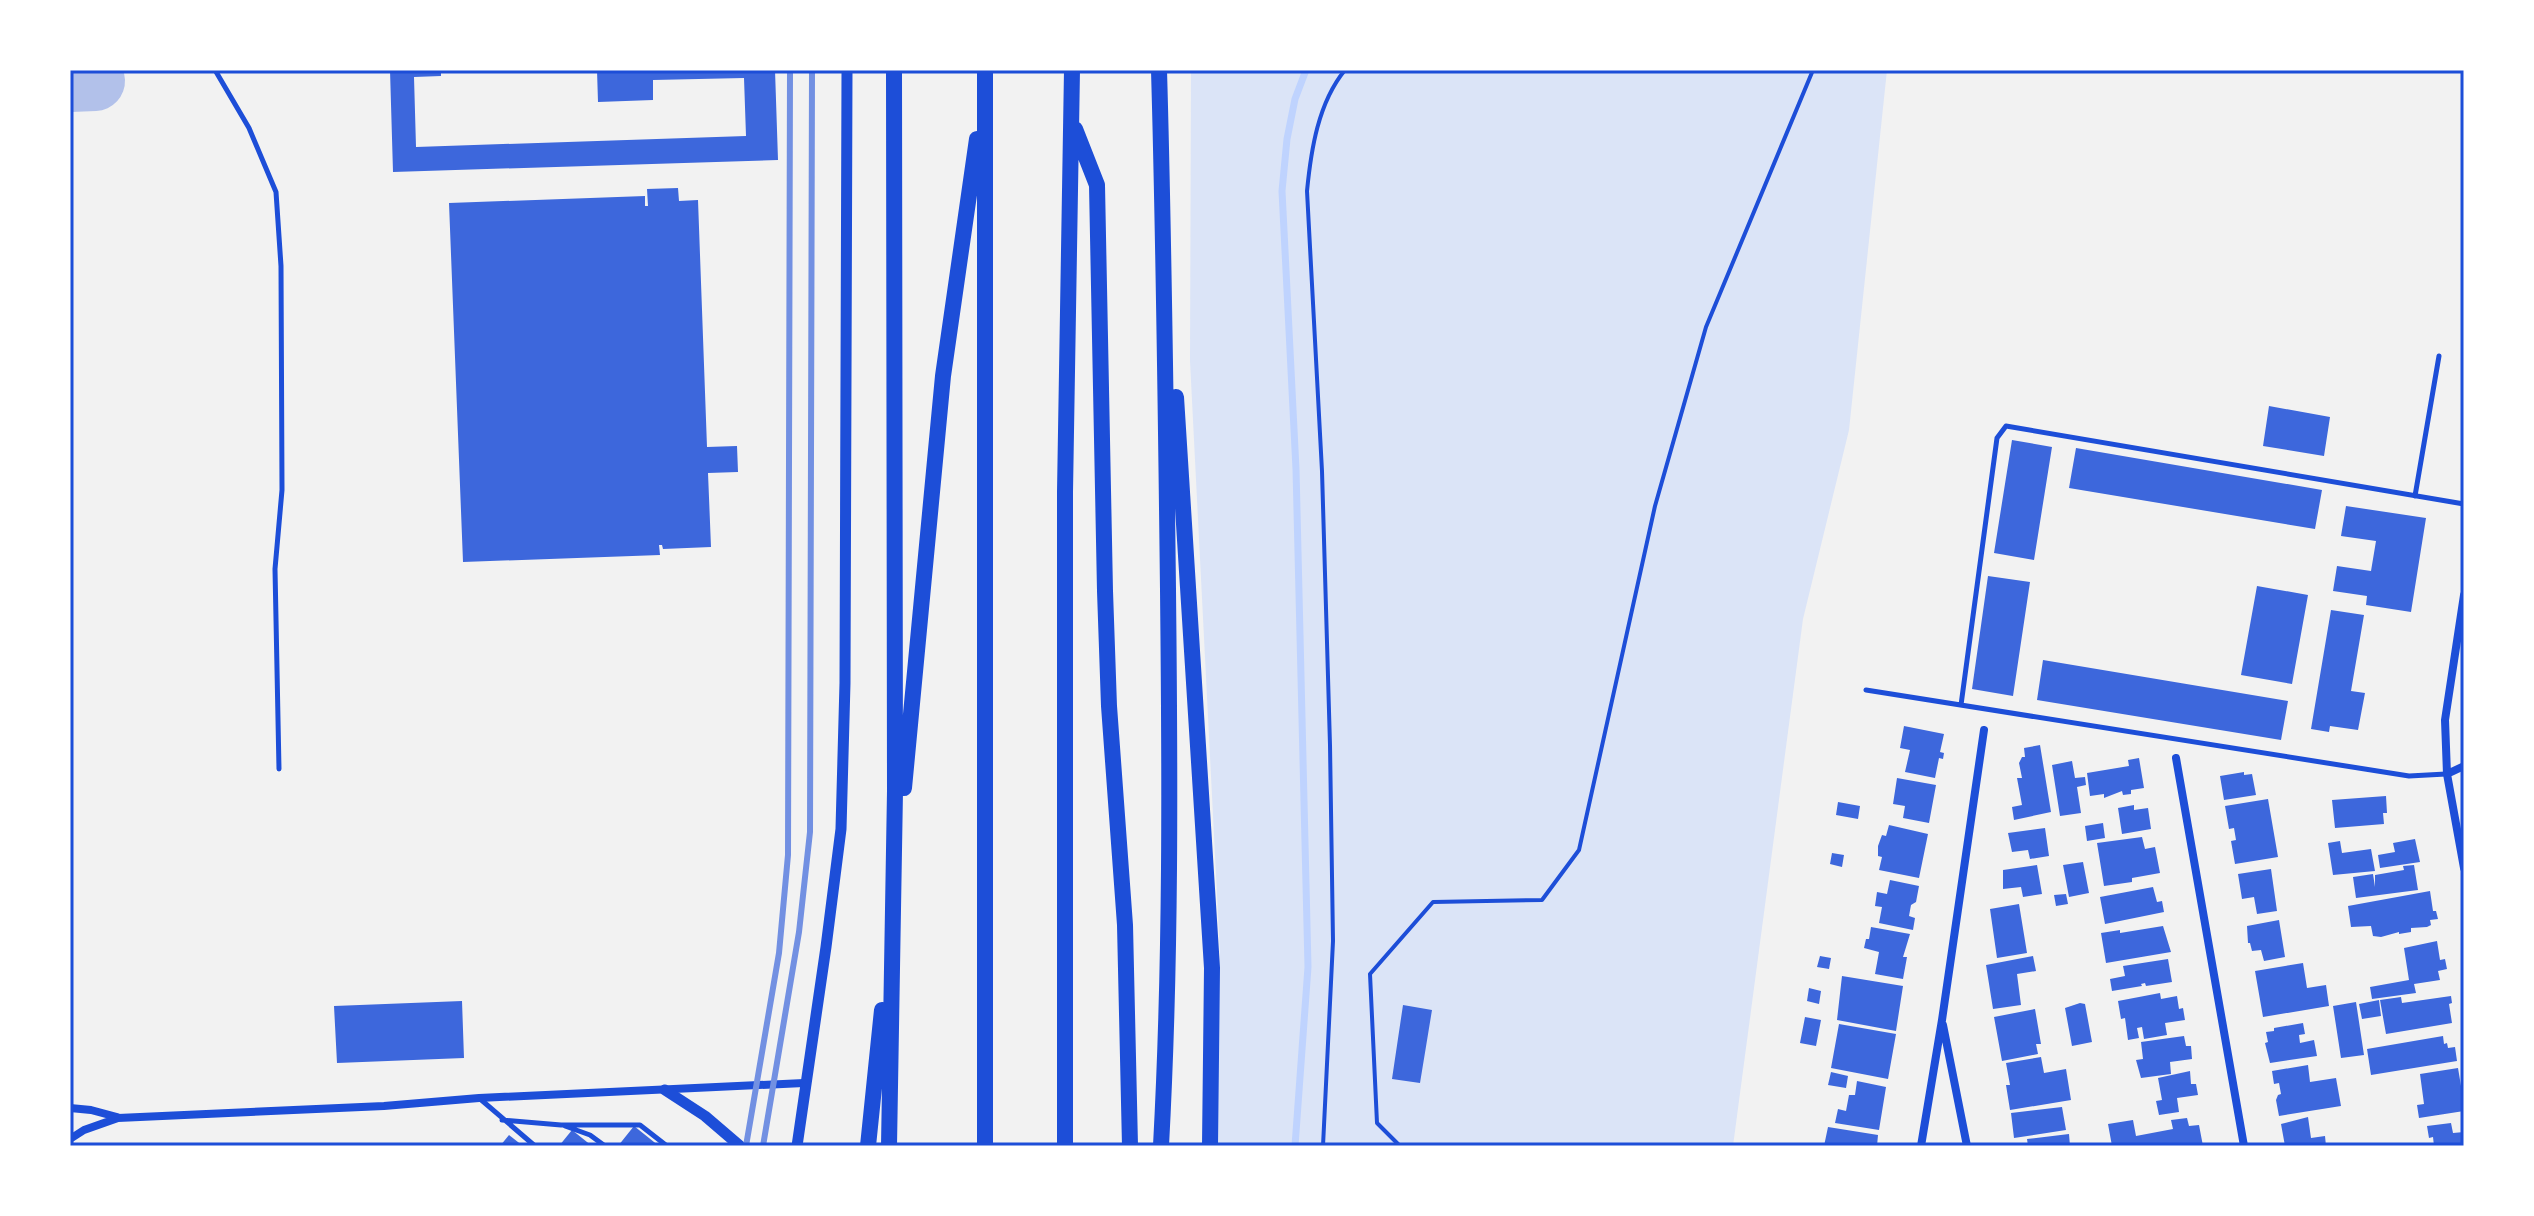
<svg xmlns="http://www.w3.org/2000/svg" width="2534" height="1216" font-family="Figtree,sans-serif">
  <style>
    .green { fill: #dbe4f7 }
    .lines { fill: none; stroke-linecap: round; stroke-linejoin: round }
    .stream { stroke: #bfd3fe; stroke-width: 7 }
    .taxiway { stroke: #b2c1ea; stroke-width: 60 }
    .building { fill: #3d67dc }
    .path { stroke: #1d4ed8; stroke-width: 4 }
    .service { stroke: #1d4ed8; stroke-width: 5 }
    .minor { stroke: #1d4ed8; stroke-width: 8 }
    .tertiary { stroke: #1d4ed8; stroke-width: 11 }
    .motorway { stroke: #1d4ed8; stroke-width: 16 }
    .rail { stroke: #7290e2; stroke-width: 6 }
    .neatline { fill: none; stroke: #1d4ed8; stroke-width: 3 }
  </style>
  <rect width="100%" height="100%" fill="#f2f2f2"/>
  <path class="green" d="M1191 70H1887L1849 430 1803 619 1733 1146H1210L1220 954 1190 361Z"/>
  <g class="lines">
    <path class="stream" d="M1295 1146 1308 967 1296 469 1282 191 1287 139 1295 99 1306 70"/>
    <path class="taxiway" d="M70 82 95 81"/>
  </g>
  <path class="building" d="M390 70H441V76L414 77 416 147 746 136 744 78 653 80V100L598 102 597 70H775L778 160 393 172Z
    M678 188 679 201 698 200 707 447 737 446 738 472 708 473 711 547 663 549 662 545H659L660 555 463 562 449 203 645 196V206H648L647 189Z
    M2269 406 2330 417 2324 456 2263 446Z
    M2012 440 2052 447 2034 560 1994 553Z
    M2076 448 2322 490 2315 529 2069 488Z
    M2346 506 2426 518 2411 612 2366 605 2367 596 2333 591 2337 566 2371 571 2376 541 2341 536Z
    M1988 576 2030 582 2013 696 1972 689Z
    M2257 586 2308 595 2292 684 2241 675Z
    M2331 610 2364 615 2351 691 2365 693 2358 730 2330 726 2329 732 2311 729Z
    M2043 660 2288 701 2281 740 2037 700Z
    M1904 726 1944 734 1940 752 1944 753 1943 759 1939 758 1935 778 1905 772 1910 750 1900 748Z
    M2040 745 2051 812 2014 820 2012 807 2022 805 2017 778H2022L2019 763 2022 757H2025L2024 748Z
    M2139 758 2144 788 2131 790V794L2123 795 2122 791 2104 798V794L2090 796 2087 773 2129 766 2128 760Z
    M2072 761 2075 778 2085 777 2086 785 2077 787 2081 813 2060 816 2052 765Z
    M2244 772V775L2252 774 2256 795 2224 800 2220 776Z
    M1897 778 1936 785 1929 823 1903 818 1905 806 1893 804Z
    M2386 796 2387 813H2383L2384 824 2335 828 2332 800Z
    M2268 799 2278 857 2235 864 2231 841 2236 840 2234 828 2229 829 2225 806Z
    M1838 802 1860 806 1858 819 1836 815Z
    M2134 805V810L2148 808 2151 829 2122 834 2118 808Z
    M2103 823 2105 838 2087 841 2085 826Z
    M1889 825 1928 834 1919 878 1879 870 1882 857 1878 856V846L1882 835 1886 836Z
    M2045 828 2049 856 2030 859 2028 850 2012 852 2008 833Z
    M2142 837 2145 849 2155 847 2160 873 2132 878V882L2104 886 2097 843Z
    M2415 839 2420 862 2380 868 2378 855 2395 852 2393 843Z
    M2340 841 2342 853 2371 849 2375 871 2333 875 2328 843Z
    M1832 853 1844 855 1842 867 1830 864Z
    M2083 862 2089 893 2069 897 2063 865Z
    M2037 865 2042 894 2023 897 2021 887 2003 889V870Z
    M2414 865 2418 890 2356 898 2353 877 2373 874 2375 887V875L2404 870 2403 866Z
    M2271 869 2277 911 2257 914 2254 897 2242 899 2238 874Z
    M1890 880 1919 886 1916 902 1911 905 1909 916 1915 918 1913 930 1879 923 1882 907 1875 906 1877 892 1887 894Z
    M2153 887 2157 902 2162 901 2164 912 2105 924 2100 897Z
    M2430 891 2433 911H2436L2438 919 2430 920 2431 925 2427 927 2411 928V932L2399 934V932L2381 937 2373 936 2371 926 2351 927 2348 906Z
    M2066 894 2068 904 2056 906 2054 895Z
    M2019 904 2027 953 1997 958 1990 909Z
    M2279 920 2285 957 2264 961 2261 950 2252 951 2250 943H2248L2247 926Z
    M2163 926 2171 952 2106 963 2101 933 2120 930V933Z
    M1871 927 1910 934 1903 957H1907L1903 979 1875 974 1879 952 1864 948 1866 939H1869Z
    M2437 941 2440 960 2445 959 2447 969 2438 971 2440 980 2414 984 2416 993 2372 999 2370 987 2409 980 2404 948Z
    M1820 956 1831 958 1829 969 1817 967Z
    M2033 956 2036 971 2017 974 2021 1005 1993 1009 1986 965Z
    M2168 959 2172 982 2146 986 2145 983 2141 984 2142 986 2112 991 2110 979 2125 976 2123 966Z
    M2303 963 2307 988 2326 985 2329 1006 2263 1017 2255 971Z
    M1842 976 1903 986 1896 1031 1837 1020Z
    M1809 988 1821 991 1819 1004 1807 1001Z
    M2160 993 2161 999 2177 996 2179 1009 2183 1008 2185 1020 2165 1023 2167 1035 2144 1039 2142 1027 2137 1028 2139 1038 2128 1040 2125 1018 2121 1019 2118 1001Z
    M2451 996 2452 1003 2449 1004 2452 1023 2386 1034 2380 1000 2401 997 2402 1003Z
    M2379 1000 2381 1016 2362 1019 2359 1004Z
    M462 1001 464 1058 337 1063 334 1006Z
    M2356 1002 2364 1055 2341 1058 2333 1006Z
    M2080 1003 2085 1004 2092 1042 2072 1046 2065 1008Z
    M1403 1005 1432 1010 1420 1083 1392 1079Z
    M2035 1009 2041 1044H2036L2038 1054 2002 1061 1994 1017Z
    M1805 1017 1821 1020 1816 1046 1800 1043Z
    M2303 1023 2305 1034 2299 1035 2300 1043 2314 1040 2317 1056 2270 1063 2265 1043 2268 1042 2266 1032 2274 1031V1028Z
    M1839 1024 1896 1034 1888 1079 1831 1068Z
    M2184 1036 2186 1046H2191L2192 1059 2170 1062 2171 1074 2141 1078 2136 1060 2143 1059 2141 1042Z
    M2443 1036 2444 1044 2447 1043 2448 1048 2455 1047 2457 1061 2371 1075 2367 1049Z
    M2041 1057 2044 1073 2066 1069 2071 1100 2010 1110 2006 1085H2010L2006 1063Z
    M2308 1065 2310 1082 2336 1078 2341 1106 2279 1116 2276 1100 2278 1095 2281 1094 2279 1083 2274 1084 2272 1071Z
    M2458 1068 2462 1092H2464V1111L2419 1118 2417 1105 2424 1104 2420 1074Z
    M2190 1071 2191 1084H2196L2198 1095 2177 1098 2179 1112 2159 1115 2156 1101 2162 1100 2158 1078Z
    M1831 1072 1848 1076 1846 1088 1828 1085Z
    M1857 1081 1886 1087 1879 1130 1835 1123 1838 1109 1846 1111 1849 1095H1855Z
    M2062 1107 2066 1130 2014 1138 2011 1113Z
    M2308 1117 2311 1138 2325 1136 2326 1146H2285L2281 1124Z
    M2187 1118 2189 1126 2199 1125 2203 1146H2136L2135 1143 2112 1146 2108 1124 2133 1120 2136 1136 2173 1129 2171 1120Z
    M2451 1123 2453 1133 2464 1132V1146H2434L2433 1137 2429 1138 2427 1126Z
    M634 1126 659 1146H618Z
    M1828 1127 1878 1135 1877 1146H1824Z
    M572 1130 592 1146H559Z
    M2069 1134 2070 1146H2028L2027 1139Z
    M509 1135 523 1146H500Z"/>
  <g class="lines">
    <path class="path" d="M1323 1146 1333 941 1330 745 1322 471 1307 191C1311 150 1318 103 1345 70
      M1400 1146 1377 1123 1370 974 1433 902 1542 900 1579 850 1655 506 1706 327 1813 70"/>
    <path class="service" d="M215 70 249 128 276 192 281 266 282 490 275 569 279 769
      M2415 496 2439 356
      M1866 690 2409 776 2446 774
      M1961 705 1997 438 2006 426 2464 504
      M479 1098 535 1146
      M502 1120 561 1125H640L667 1146
      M565 1126 590 1135 605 1146"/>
    <path class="minor" d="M2464 595 2445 720 2447 774 2464 868
      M2176 758 2244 1146
      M2447 774 2464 766
      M1943 1025 1967 1146
      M70 1108 91 1110 117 1117
      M70 1139 84 1130 118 1118 384 1106 479 1098 804 1083
      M1921 1146 1942 1020 1984 730"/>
    <path class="tertiary" d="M665 1090 705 1116 740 1146
      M797 1146 826 947 841 829 845 683 847 70"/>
    <path class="motorway" d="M985 70V1146
      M1159 70C1164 243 1166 417 1168 590 1170 776 1171 961 1161 1146
      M1075 129 1097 185 1105 591 1109 706 1125 925 1130 1146
      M1176 397 1212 968 1210 1146
      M904 788 943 376 977 139
      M868 1146 882 1010
      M889 1146 895 791 894 70
      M1065 1146V492L1072 70"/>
    <path class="rail" d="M746 1146 779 953 788 855 790 70
      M763 1146 799 932 810 832 812 70"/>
  </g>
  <rect width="2534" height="1216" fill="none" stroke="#ffffff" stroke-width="144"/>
  <rect x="72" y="72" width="2390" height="1072" class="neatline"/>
</svg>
